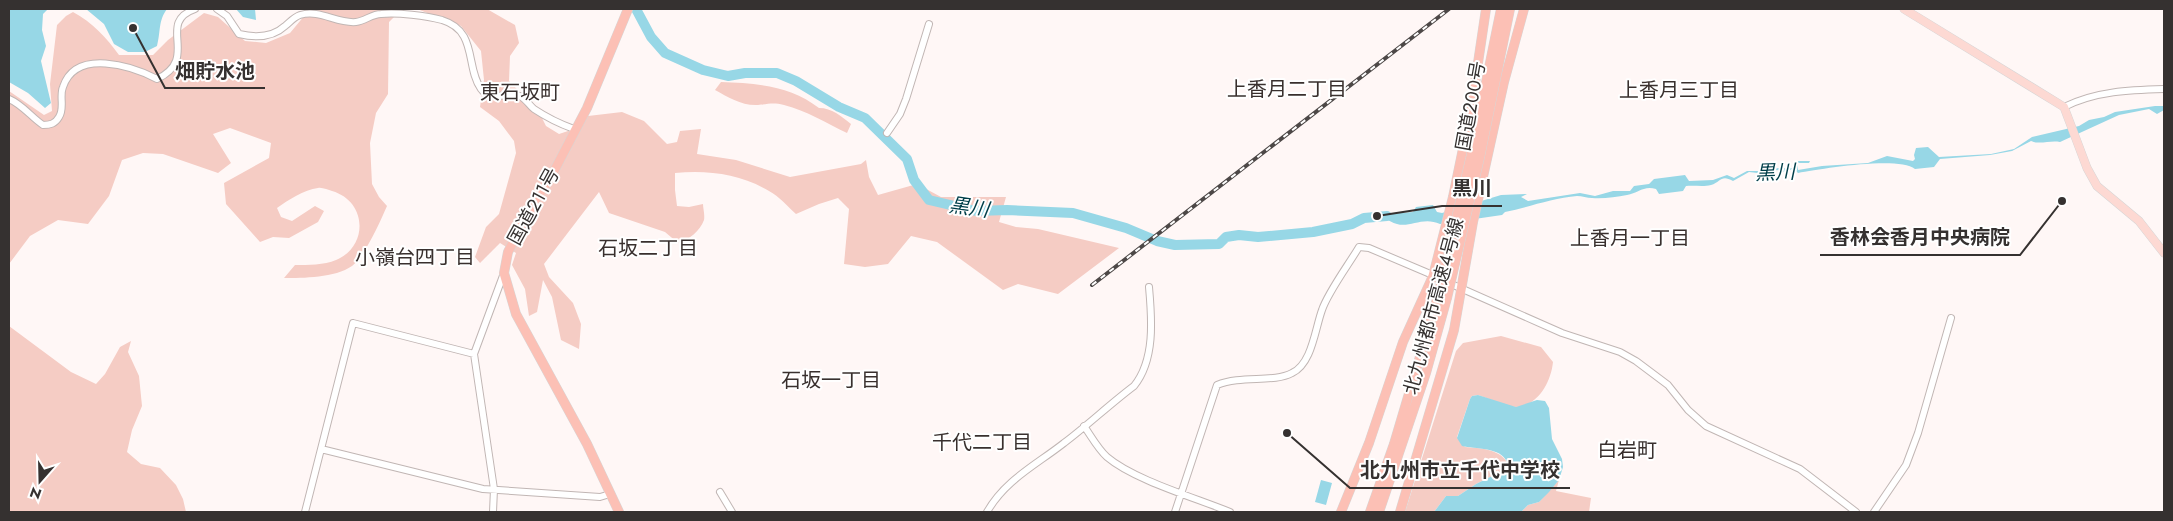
<svg xmlns="http://www.w3.org/2000/svg" width="2173" height="521" font-family="Jost,'Noto Sans JP',sans-serif">
  <style>
    .green { fill: #f5ccc4 }
    .water { fill: #97d7e6 }
    .lines { fill: none; stroke-linecap: round; stroke-linejoin: round }
    .river { stroke: #97d7e6; stroke-width: 10 }
    .minor-casing { stroke: #c1b6b4; stroke-width: 8 }
    .major-casing { stroke: #d7d6d6; stroke-width: 9 }
    .highway-casing { stroke: #d7d6d6; stroke-width: 10 }
    .minor { stroke: #fff; stroke-width: 6 }
    .major { stroke: #fdd9d3; stroke-width: 8 }
    .highway { stroke: #fcc0b5; stroke-width: 9 }
    .rail-casing { stroke: #4d4847; stroke-width: 4 }
    .rail { stroke: #fff; stroke-width: 2; stroke-dasharray: 5.5; stroke-linecap: butt }
    .highway-bridge-casing { stroke: #d7d6d6; stroke-width: 10; stroke-linecap: butt }
    .highway-bridge { stroke: #fcc0b5; stroke-width: 9 }
    .labels { text-anchor: middle; stroke-width: 4; stroke-linejoin: round; paint-order: stroke }
    .street-label { font-size: 19px; fill: #353130; stroke: #fff }
    .neighbourhood-label { font-size: 20px; fill: #39302e; stroke: #fff }
    .water-label { font-size: 20px; font-style: italic; fill: #003e49; stroke: #fff }
    .leader { fill: none; stroke: #353130; stroke-width: 2 }
    .callout-dot { fill: #353130; stroke: #fff; stroke-width: 2 }
    .callout-label { font-size: 20px; text-anchor: middle; font-weight: bold; fill: #353130; stroke: #fff; stroke-width: 4; stroke-linejoin: round; paint-order: stroke }
  </style>
  <rect width="100%" height="100%" fill="#fff7f6"/>
  <path class="green" d="M310 9H402L389 22 388 94 376 113 370 143 372 184 379 197 387 206C380 222 365 256 352 266 335 278 303 278 284 278L295 265C308 265 324 265 336 260 369 246 367 201 332 191 328 190 322 187 318 188 304 190 288 200 277 208L281 217 292 221 315 206 324 211 318 222 289 238 273 237 260 242 226 204 224 183 269 158 271 143 230 128 213 134 231 163 218 173 163 154 143 153 122 160 109 196 88 224 58 220 30 236 9 264V91L44 115 52 111 50 84 57 25 66 16 73 12C93 23 106 37 119 55H153L168 40 204 13 218 17 245 41 266 43 290 33Z
    M417 9H487L515 25 519 43 510 56 509 81 539 112 546 126 559 134 574 129 588 116 622 112 644 121 667 144 677 142 680 131 701 129 697 154 736 160 790 177 861 164 866 160 869 177 878 195 917 184 941 197H1006L999 222 1016 227 1038 229 1119 248 1058 294 1018 284 1003 290 937 242 911 236 888 264 865 267 844 264 849 209 838 198 819 204 796 214C788 207 779 196 769 191 740 174 709 170 675 173V190L677 206 689 207 703 204C703 208 705 215 704 220 700 231 689 240 678 243L665 232 609 213 599 192 544 264 549 277 573 303 581 324 579 349 561 340 552 297 543 280 537 312 529 316 525 289 512 265 516 253 500 243 480 263 475 257 486 227 499 214 516 153 514 141 499 121 480 107 484 80 481 51 461 26Z
    M721 82C756 83 791 86 819 108 832 108 841 116 851 124L847 133C826 123 807 111 784 105 773 102 769 104 758 105 742 106 728 97 715 90Z
    M9 326 71 372 96 384 105 374 120 347 131 341 128 352 139 376 142 406 132 430 127 452 141 464 160 468 176 485 183 499 186 512H9Z
    M1501 336 1541 347 1553 362C1551 382 1538 406 1516 407 1504 407 1489 398 1478 395L1472 396 1470 399 1457 437 1465 447C1479 448 1499 449 1507 462L1500 472 1476 484 1458 496H1446L1434 512H1405L1456 351 1463 343Z
    M1559 480 1556 491 1591 498 1589 512H1521L1528 505 1539 502Z"/>
  <path class="water" d="M9 9H48L43 14 42 30 46 46 41 61 51 103 45 108 28 93 9 82Z
    M86 9H167C158 21 161 31 157 46L145 52H128L114 44 104 24Z
    M236 9H255L256 20 243 17Z
    M2155 106H2164V110L2157 114 2149 109 2119 115 2060 142C2050 140 2040 145 2031 141L2012 151 1990 155 1940 159 1934 167 1915 169C1898 156 1821 169 1798 173L1794 169 1783 172 1777 170 1766 174 1749 172 1733 181C1721 174 1721 182 1711 185 1703 187 1694 185 1686 186L1683 191 1659 194 1656 189C1644 185 1638 193 1627 195 1616 197 1603 199 1592 198 1587 198 1582 196 1577 196 1553 198 1529 207 1505 212L1502 215 1440 224C1423 216 1410 228 1397 224 1386 221 1388 217 1374 218V215L1413 212 1416 207 1433 205 1437 212 1442 213 1501 195 1527 194 1521 197 1528 201 1580 193 1595 196 1613 191H1630L1634 186 1649 184 1654 179 1685 175 1689 181 1713 180 1727 175 1734 178 1747 171H1765L1778 168H1794L1798 161H1810L1809 163H1798V170L1822 166 1868 163 1887 156 1913 161 1915 159 1914 155 1916 148 1928 147 1939 157 1991 154 2014 149 2032 137 2079 126 2089 120 2104 117 2115 112Z
    M1478 395 1516 407 1537 400 1545 401 1549 408 1552 439 1562 459 1563 467 1559 480 1549 492 1539 502 1528 505 1521 512H1434L1446 496H1458L1476 484 1500 472 1507 462C1501 447 1475 449 1462 446L1457 438 1470 399 1472 396Z
    M1321 480 1332 483 1326 505 1315 502Z"/>
  <g class="lines">
    <path class="river" d="M636 9 651 37 665 53 703 70 728 76 745 73H777L796 81 839 107 865 118 907 159 914 180 929 200 976 211 1007 210 1073 213 1126 228 1157 241 1175 245 1219 244 1226 237 1239 235 1258 237 1313 232 1352 224 1364 218 1387 216"/>
    <defs>
      <path id="minor" d="M217 9 227 16 239 34C256 38 272 38 285 26 290 22 294 17 300 15 320 9 337 24 356 22 365 21 372 14 381 14 397 12 427 16 442 20 478 31 465 66 481 89 490 102 507 92 520 96 526 99 529 105 534 109 546 117 560 124 574 129
        M9 99C23 105 31 117 43 125 50 125 55 124 59 117 65 108 59 96 63 87 76 48 132 66 157 79 201 58 155 23 195 9
        M2064 107C2096 91 2130 90 2164 89
        M887 133 900 114 906 99 929 24
        M1449 283 1562 333 1620 352 1636 361 1668 385 1688 410 1706 426 1800 469 1856 512
        M1084 426C1091 436 1098 449 1107 457 1134 480 1196 498 1230 512
        M321 449 483 489 600 497 610 494
        M720 492 732 512
        M305 512 353 323 474 354
        M493 512 494 489 474 354 504 273
        M987 512C1005 480 1036 465 1064 443 1088 425 1110 404 1134 386 1155 360 1152 320 1149 287
        M1175 512 1217 385C1242 375 1273 383 1292 373 1312 364 1315 329 1322 310 1328 292 1349 264 1359 247L1369 248 1435 276
        M1874 512 1906 465 1918 433 1951 318"/>
      <path id="major" d="M1904 9 2064 107 2087 168 2097 186 2139 221 2164 253"/>
      <path id="highway" d="M619 512 587 444 516 314 504 273 508 252 534 202 553 173 587 108 628 9
        M1341 512 1369 443 1403 342 1433 276 1453 197 1471 110 1486 9
        M1370 512 1394 444 1438 296
        M1379 512 1426 373 1447 298
        M1400 512 1454 330 1473 222 1504 82 1524 9"/>
    </defs>
    <use href="#minor" class="minor-casing"/>
    <use href="#major" class="major-casing"/>
    <use href="#highway" class="highway-casing"/>
    <use href="#minor" class="minor"/>
    <use href="#major" class="major"/>
    <use href="#highway" class="highway"/>
    <defs>
      <path id="rail" d="M1092 285 1449 9"/>
    </defs>
    <use href="#rail" class="rail-casing"/>
    <use href="#rail" class="rail"/>
    <defs>
      <path id="highway-bridge" d="M1438 296 1471 156 1501 9
        M1447 298 1480 156 1510 9"/>
    </defs>
    <use href="#highway-bridge" class="highway-bridge-casing"/>
    <use href="#highway-bridge" class="highway-bridge"/>
  </g>
  <g class="labels">
    <g class="street-label">
      <text transform="translate(1470 106) rotate(-80)" y="7">国道200号</text>
      <text transform="translate(533 206) rotate(-61)" y="7">国道211号</text>
      <text transform="translate(1433 306) rotate(-75)" y="7">北九州都市高速4号線</text>
    </g>
    <g class="neighbourhood-label">
      <text x="1287" y="96">上香月二丁目</text>
      <text x="1679" y="97">上香月三丁目</text>
      <text x="520" y="99">東石坂町</text>
      <text x="1630" y="245">上香月一丁目</text>
      <text x="648" y="255">石坂二丁目</text>
      <text x="415" y="264">小嶺台四丁目</text>
      <text x="831" y="387">石坂一丁目</text>
      <text x="982" y="449">千代二丁目</text>
      <text x="1627" y="457">白岩町</text>
    </g>
    <g class="water-label">
      <text transform="translate(1775 172) rotate(-2)" y="7">黒川</text>
      <text transform="translate(969 207) rotate(8)" y="7">黒川</text>
    </g>
  </g>
  <path class="leader" d="M133 28L165 88H265M1377 216L1442 206H1502M2062 201L2020 255H1820M1287 433L1350 488H1570"/>
  <g class="callout-dot">
    <circle cx="133" cy="28" r="5"/>
    <circle cx="1377" cy="216" r="5"/>
    <circle cx="2062" cy="201" r="5"/>
    <circle cx="1287" cy="433" r="5"/>
  </g>
  <g class="callout-label">
    <text x="215" y="78">畑貯水池</text>
    <text x="1472" y="195">黒川</text>
    <text x="1920" y="244">香林会香月中央病院</text>
    <text x="1460" y="477">北九州市立千代中学校</text>
  </g>
  <rect width="2173" height="521" fill="none" stroke="#353130" stroke-width="20"/>
  <g transform="translate(40 481) rotate(200)" stroke="#ffffff" stroke-width="4" paint-order="stroke">
  <path d="M0-4L9 19L0 12L-9 19Z" fill="#353130"/>
  <text y="-8" font-size="14" font-weight="bold" text-anchor="middle" fill="#353130">N</text>
  </g>
</svg>
